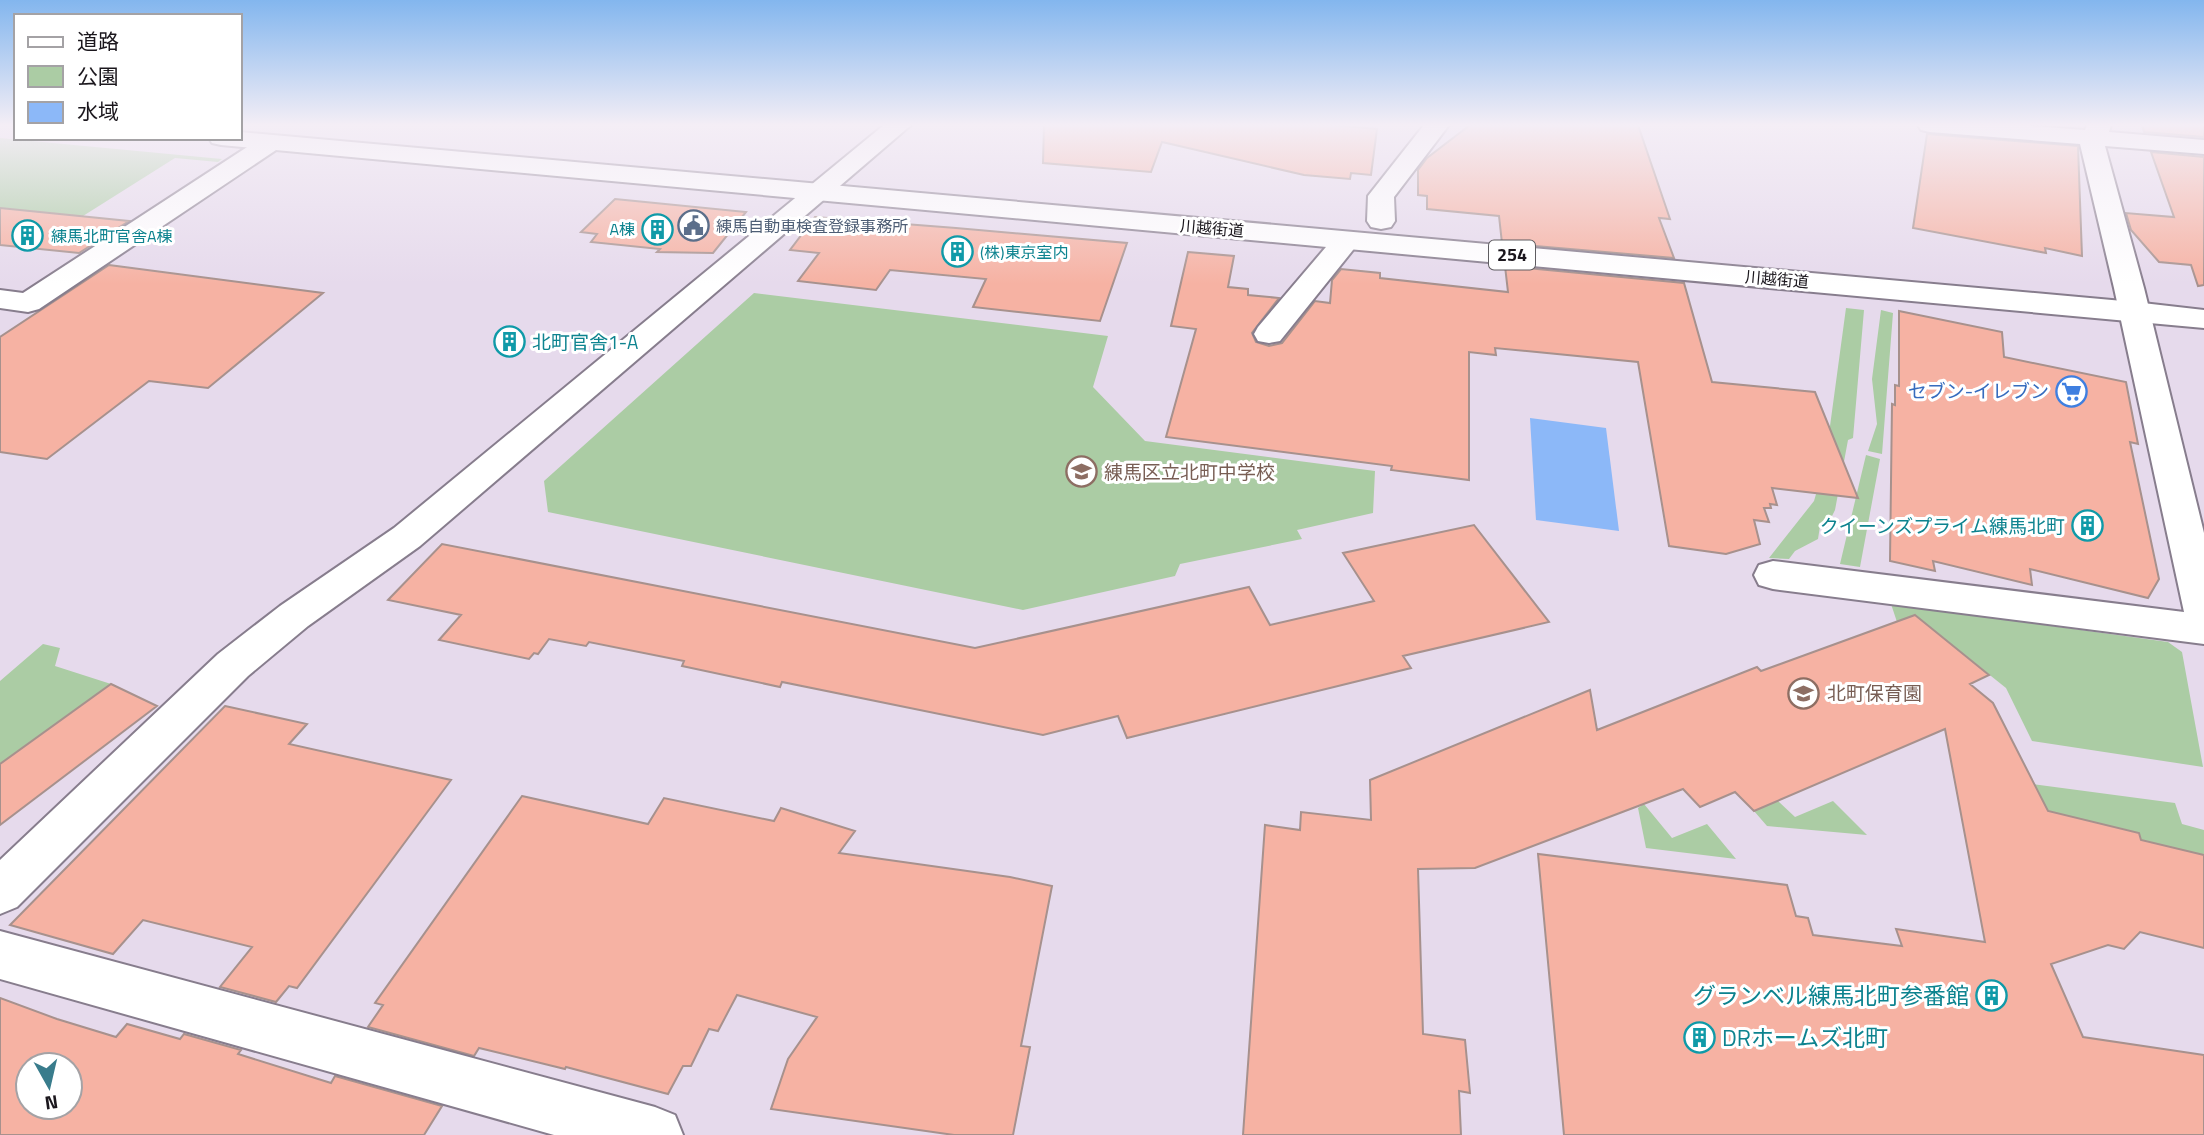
<svg xmlns="http://www.w3.org/2000/svg" width="2204" height="1135" font-family="'Titillium Web','Noto Sans JP',sans-serif">
  <style>
    .green { fill: #abcca4 }
    .water { fill: #8cb8f8 }
    .building { fill: #f6b2a3; stroke: #a7918d; stroke-width: 2; fill-rule: evenodd }
    .lines { fill: none; stroke-linecap: round; stroke-linejoin: round }
    .minor-casing { stroke: #877d8d; stroke-width: 4 }
    .highway-casing { stroke: #877d8d; stroke-width: 4 }
    .minor { fill: #fff; fill-rule: evenodd }
    .highway { fill: #fff; fill-rule: evenodd }
    .labels { text-anchor: middle; stroke-width: 6; stroke-linejoin: round; paint-order: stroke }
    .far-service-label { font-size: 16px; fill: #4e5e75; stroke: #fff; text-anchor: start }
    .far-street-label { font-size: 16px; fill: #1b171d; stroke: #fff }
    .far-culture-label { font-size: 16px; fill: #0d838f; stroke: #fff; text-anchor: start }
    .shield { fill: #fff; stroke: #5f5d61; stroke-width: 2 }
    .shield-label { font-size: 18px; font-weight: bold; fill: #1b171d }
    .culture-label { font-size: 19px; fill: #0d838f; stroke: #fff; text-anchor: start }
    .shop-label { font-size: 19px; fill: #366cbe; stroke: #fff; text-anchor: end }
    .education-label { font-size: 19px; fill: #785e54; stroke: #fff; text-anchor: start }
    .near-culture-label { font-size: 23px; fill: #0d838f; stroke: #fff; text-anchor: end }
  </style>
  <rect width="100%" height="100%" fill="#e6daec"/>
  <path class="green" d="M0 138 222 159 218 162 175 158 83 216 0 208Z
    M754 293 1108 336 1093 387 1145 441 1375 471 1373 513 1297 530 1302 539 1180 564 1175 576 1023 610 548 512 544 481Z
    M1846 308 1864 310 1853 438 1848 440 1835 510 1830 520 1820 526 1818 539 1795 551 1789 559 1769 558 1814 501 1825 463Z
    M1881 310 1893 313 1882 454 1868 451 1877 424 1872 379Z
    M1866 455 1880 459 1860 567 1840 564Z
    M1891 604 2168 642 2182 652 2203 767 2032 741 2006 688 1941 636 1922 642 1897 622Z
    M43 644 60 648 55 666 111 684 0 764V681Z
    M1956 774 2175 803 2182 824 2204 830V855L2141 840 2139 833 2075 818 2013 813 1958 800Z
    M1778 801 1795 817 1833 801 1867 835 1767 826 1754 811Z
    M1644 804 1672 838 1707 824 1736 859 1646 848 1638 808Z"/>
  <path class="water" d="M1530 418 1606 428 1619 531 1536 520Z"/>
  <path class="building" d="M1044 125H1333L1377 129 1371 175 1351 173 1350 179 1304 175 1162 142 1151 172 1043 163Z
    M1470 125H1638L1670 219 1659 218 1674 258 1502 243 1499 216 1427 209V196L1418 195V170L1427 158Z
    M2142 125H2204V137L2144 132Z
    M1927 134 2078 146 2082 256 2045 248 2046 253 1913 228Z
    M2151 152 2204 157V285L2198 286 2191 265 2159 262 2131 230 2126 213 2174 217Z
    M615 199 746 212 713 253 657 252 660 249 591 242 597 234 581 232Z
    M0 208 129 221 79 253 0 245Z
    M815 217 956 228 1127 243 1100 321 973 307 986 279 890 270 876 290 798 281 819 253 790 250Z
    M1188 252 1234 256 1228 287 1248 289V295L1279 298 1252 333 1256 342 1269 346 1282 343 1315 301 1330 303 1332 280 1341 269 1380 273V278L1508 292 1505 266 1684 283 1712 382 1815 392 1858 498 1772 488 1777 505 1770 504 1771 508H1764L1769 522 1754 520 1760 544 1726 554 1669 546 1638 362 1495 348 1496 355 1469 352V480L1391 470 1392 466 1166 437 1196 329 1171 326Z
    M109 265 323 293 208 388 149 381 47 459 0 452V337Z
    M1899 311 2002 332 2004 357 2126 382 2138 444 2130 442 2159 579 2148 598 2030 569 2032 585 1933 561 1935 571 1890 561 1892 404 1895 405V385L1899 386Z
    M1474 525 1549 622 1403 656 1411 668 1127 738 1118 716 1043 735 782 682 780 687 682 666 684 661 589 642 586 646 549 639 538 654 534 653 529 659 439 640 461 615 388 600 442 544 975 648 1249 587 1270 625 1374 601 1343 553Z
    M1915 615 1989 675 1970 684 1993 703 2048 811 2139 833 2141 840 2204 855V948L2140 932 2124 949 2108 945 2051 964 2083 1037 2204 1055V1135H1564L1538 854 1787 885 1796 916 1808 918 1813 935 1902 946 1896 929 1985 942 1945 729 1754 811 1735 792 1700 807 1683 789 1475 868 1418 869 1423 1034 1465 1040 1470 1093 1459 1091 1461 1135H1243L1265 825 1300 830 1301 812 1371 820 1370 780 1590 690 1597 730 1757 667 1761 671Z
    M111 684 157 706 0 825V764Z
    M225 706 307 724 289 744 451 780 297 988 289 986 276 1002 220 987 252 947 143 920 113 954 10 925Z
    M522 796 648 824 664 798 774 821 781 808 855 831 839 853 1010 877 1052 886 1021 1046 1030 1047 1013 1135H954L771 1109 788 1059 817 1017 737 995 718 1031 709 1029 691 1066H683L668 1094 566 1067 565 1069 479 1048 474 1056 368 1027 383 1005 375 1003Z
    M0 998 57 1019 116 1037 127 1024 180 1039 184 1034 241 1050 238 1054 331 1083 335 1076 442 1106 424 1135H0ZM28 1065H70V1107H28Z"/>
  <g class="lines">
    <defs>
      <path id="minor" d="M884 125H911L420 546 308 626 248 676 17 907 0 914V860L218 654 280 606 394 528Z
        M1424 125H1449L1394 197 1395 221 1391 227 1381 229 1371 227 1367 221 1368 196Z
        M1918 125H2019L2085 130 2087 125H2111L2109 132 2204 140V154L2105 146 2144 288 2204 533V644L1773 589 1759 585 1754 575 1759 565 1773 561 2184 612 2114 288 2080 144 1930 132 1921 130Z
        M270 136 279 138 282 143 279 148 39 309 28 312 0 308V290L23 293 261 138Z
        M1347 232 1357 234 1361 240 1280 341 1269 343 1258 341 1254 334 1258 327 1337 234Z
        M0 931 655 1107 675 1115 683 1135H554L0 979Z"/>
      <path id="highway" d="M240 132 2134 302 2204 310V328L221 145 212 143 209 138H240Z"/>
    </defs>
    <use href="#minor" class="minor-casing"/>
    <use href="#highway" class="highway-casing"/>
    <use href="#minor" class="minor"/>
    <use href="#highway" class="highway"/>
  </g>
  <linearGradient id="sky" x2="0" y2="1"><stop stop-color="#83b6ee"/><stop offset="0.44" stop-color="#f4eef6"/><stop offset="1" stop-color="#f4eef6" stop-opacity="0"/></linearGradient>
  <rect width="2204" height="284" fill="url(#sky)"/>
  <defs>
    <symbol id="civic-ring" viewBox="-11 -11 22 22"><circle r="9.5" fill="#fff" stroke="#5c6f8a" stroke-width="1.5"/><path d="M-.6-6.5H3V-4.5H.6V-3L4-1V1h2V6H-6V1h2V-1L-.6-3ZM-1.2 2.5V6h2.4V2.5Z" fill="#5c6f8a"/></symbol>
    <symbol id="building-ring" viewBox="-11 -11 22 22"><circle r="9.5" fill="#fff" stroke="#0f9aa8" stroke-width="1.5"/><path d="M-4-6H4V6H1V3H-1V6H-4ZM-2.5-4.3h1.7v1.8h-1.7ZM.8-4.3h1.7v1.8H.8ZM-2.5-1h1.7V.8h-1.7ZM.8-1h1.7V.8H.8Z" fill="#0f9aa8"/></symbol>
    <symbol id="supermarket-ring" viewBox="-11 -11 22 22"><circle r="9.5" fill="#fff" stroke="#3f7fe0" stroke-width="1.5"/><path d="M-6-5.5h2.5l.6 2H6L4.5 2H-2.5L-4.4-4H-6ZM-1.5 3.2a1.3 1.3 0 1 0 .1 0ZM3 3.2a1.3 1.3 0 1 0 .1 0Z" fill="#3f7fe0"/></symbol>
    <symbol id="school-ring" viewBox="-11 -11 22 22"><circle r="9.5" fill="#fff" stroke="#8d6e63" stroke-width="1.5"/><path d="M0-5L7-2L0 1L-7-2ZM-4 1L0 2.5L4 1V4Q0 6-4 4Z" fill="#8d6e63"/></symbol>
  </defs>
  <g fill-rule="evenodd">
    <use href="#civic-ring" x="676" y="208" width="35" height="35"/>
    <use href="#building-ring" x="640" y="212" width="35" height="35"/>
    <use href="#building-ring" x="10" y="218" width="35" height="35"/>
    <use href="#building-ring" x="940" y="234" width="35" height="35"/>
    <use href="#building-ring" x="492" y="324" width="35" height="35"/>
    <use href="#supermarket-ring" x="2054" y="374" width="35" height="35"/>
    <use href="#school-ring" x="1064" y="454" width="35" height="35"/>
    <use href="#building-ring" x="2070" y="508" width="35" height="35"/>
    <use href="#school-ring" x="1786" y="676" width="35" height="35"/>
    <use href="#building-ring" x="1974" y="978" width="35" height="35"/>
    <use href="#building-ring" x="1682" y="1020" width="35" height="35"/>
  </g>
  <g class="labels">
    <g class="far-service-label">
      <text x="716" y="232">練馬自動車検査登録事務所</text>
    </g>
    <g class="far-street-label">
      <text transform="translate(1212 228) rotate(5)" y="6">川越街道</text>
      <text transform="translate(1777 279) rotate(5)" y="6">川越街道</text>
    </g>
    <g class="far-culture-label">
      <text x="635" y="235" text-anchor="end">A棟</text>
      <text x="51" y="242">練馬北町官舎A棟</text>
      <text x="980" y="258">(株)東京室内</text>
    </g>
    <rect class="shield" x="1489" y="240.5" width="46" height="29" rx="5"/>
    <g class="shield-label">
      <text x="1512" y="261">254</text>
    </g>
    <g class="culture-label">
      <text x="532" y="349">北町官舎1-A</text>
      <text x="2065" y="533" text-anchor="end">クイーンズプライム練馬北町</text>
    </g>
    <g class="shop-label">
      <text x="2049" y="398">セブン-イレブン</text>
    </g>
    <g class="education-label">
      <text x="1104" y="479">練馬区立北町中学校</text>
      <text x="1827" y="700">北町保育園</text>
    </g>
    <g class="near-culture-label">
      <text x="1969" y="1004">グランベル練馬北町参番館</text>
      <text x="1722" y="1046" text-anchor="start">DRホームズ北町</text>
    </g>
  </g>
  <rect x="14" y="14" width="228" height="126" fill="#ffffff" stroke="#a4a2a5" stroke-width="2"/>
  <rect x="28" y="37" width="35" height="10" fill="#ffffff" stroke="#a4a2a5" stroke-width="2"/>
  <text x="77" y="49" font-size="21" fill="#1b171d">道路</text>
  <rect x="28" y="66" width="35" height="21" fill="#abcca4" stroke="#a4a2a5" stroke-width="2"/>
  <text x="77" y="84" font-size="21" fill="#1b171d">公園</text>
  <rect x="28" y="102" width="35" height="21" fill="#8cb8f8" stroke="#a4a2a5" stroke-width="2"/>
  <text x="77" y="119" font-size="21" fill="#1b171d">水域</text>
  <g transform="translate(49 1086) rotate(172)"><circle r="33" fill="#ffffff" stroke="#a4a2a5" stroke-width="2"/>
  <path d="M0-5L12 26L0 18L-12 26Z" fill="#397c8c"/>
  <text y="-10" font-size="19" font-weight="bold" text-anchor="middle" fill="#1b171d">N</text>
  </g>
</svg>
